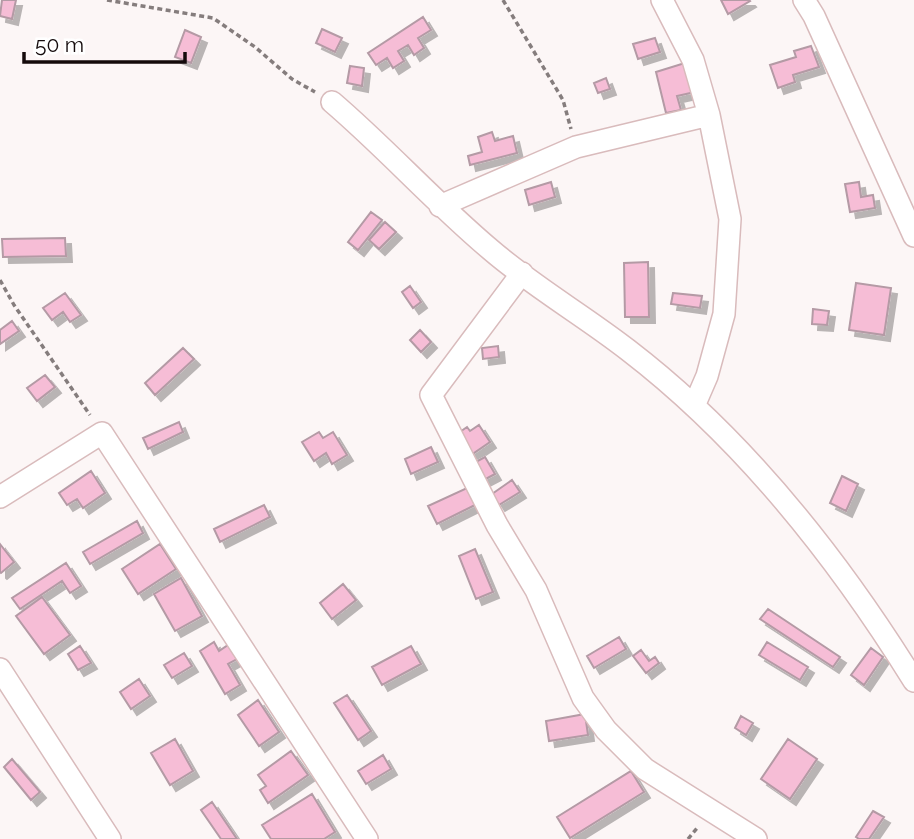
<svg xmlns="http://www.w3.org/2000/svg" width="914" height="839" font-family="Raleway,sans-serif">
  <style>
    .building { fill: #f6bdd6; stroke: #b49aa5; stroke-width: 2; filter: url(#shadow) }
    .lines { fill: none; stroke-linecap: round; stroke-linejoin: round }
    .minor-casing { stroke: #d9bbbc; stroke-width: 24 }
    .path { stroke: #857d7d; stroke-width: 3.5; stroke-dasharray: 5 3.5; stroke-linecap: butt }
    .minor { stroke: #fff; stroke-width: 21 }
  </style>
  <defs>
    <filter id="shadow"><feDropShadow dx="6" dy="6" stdDeviation="0" flood-color="#0004"/></filter>
  </defs>
  <rect width="100%" height="100%" fill="#fcf6f6"/>
  <path class="building" d="M2 0H16L12 19 0 16Z
    M721 0H749L750 1 728 14Z
    M423 17 431 30 418 38 424 48 414 55 408 45 398 51 404 61 393 68 387 58 376 65 368 53Z
    M322 29 342 38 335 52 316 43Z
    M185 30 201 37 191 63 175 57Z
    M655 38 660 52 638 59 633 44Z
    M811 46 819 67 793 75 795 82 778 88 770 65 796 57 794 51Z
    M688 62 695 92 677 96 681 110 666 113 656 72Z
    M350 66 364 68 362 86 347 83Z
    M606 78 610 89 598 93 594 83Z
    M492 132 495 141 513 136 517 153 470 165 468 156 482 152 478 137Z
    M551 182 555 197 529 205 525 190Z
    M859 182 861 197 873 195 875 208 850 212 845 184Z
    M371 212 382 220 358 250 348 242Z
    M385 222 396 232 379 249 369 240Z
    M65 238 66 256 3 257 2 239Z
    M648 262 649 317H625L624 263Z
    M856 283 891 288 884 335 849 330Z
    M410 286 421 302 413 308 402 292Z
    M65 293 81 315 70 322 63 312 52 320 43 308Z
    M673 293 702 296 700 308 671 304Z
    M813 309 829 311 827 325 812 324Z
    M12 321 19 331 0 344V330Z
    M420 330 431 342 421 352 410 340Z
    M498 346 499 357 483 359 482 348Z
    M183 348 194 359 155 395 145 383Z
    M45 375 55 387 37 401 27 388Z
    M179 422 183 432 148 449 143 438Z
    M479 425 490 442 471 455 457 434 467 427 470 431Z
    M319 432 323 438 333 432 347 455 332 464 326 453 314 461 302 442Z
    M431 447 438 462 411 474 405 459Z
    M485 457 495 474 482 481 472 464Z
    M91 471 105 493 83 508 77 499 67 505 59 493Z
    M842 476 858 484 846 511 830 503Z
    M512 480 520 492 499 505 492 494Z
    M467 488 475 505 437 524 428 506Z
    M264 505 270 517 220 542 214 529Z
    M137 521 143 533 90 564 83 552Z
    M0 544 14 562 1 573 0 572Z
    M160 544 176 569 138 594 122 569Z
    M475 549 493 592 476 599 459 556Z
    M66 563 81 586 70 593 62 581 20 609 12 598Z
    M181 578 202 616 175 631 154 594Z
    M343 584 356 600 332 619 320 603Z
    M42 597 70 635 44 654 16 616Z
    M768 609 840 657 833 667 760 619Z
    M619 637 626 649 594 668 587 656Z
    M214 642 219 651 228 645 237 659 228 664 240 685 225 694 200 651Z
    M767 642 808 667 800 680 759 655Z
    M80 646 91 663 78 670 68 654Z
    M411 646 421 664 382 685 372 667Z
    M871 648 883 657 864 685 851 675Z
    M641 650 649 661 655 657 659 663 646 673 633 656Z
    M184 653 192 666 172 678 164 665Z
    M139 679 150 696 131 709 120 692Z
    M347 695 371 731 358 740 334 703Z
    M258 700 279 732 259 746 238 715Z
    M585 714 588 735 549 741 546 721Z
    M741 716 753 723 746 735 735 728Z
    M175 739 193 771 170 785 151 753Z
    M788 739 817 759 790 799 761 779Z
    M291 751 308 775 268 803 260 790 266 786 258 775Z
    M383 755 391 769 366 784 358 771Z
    M12 759 40 792 31 800 4 767Z
    M631 771 644 792 570 838 557 817Z
    M312 794 335 832 324 839H271L262 825Z
    M212 802 237 839H221L201 810Z
    M873 811 884 817 869 839H859L856 837Z"/>
  <g class="lines">
    <defs>
      <path id="minor" d="M662 0 693 60 709 115 730 219 724 314 707 376 694 406
        M804 0 814 16 914 236
        M332 102C387 149 435 203 491 250 534 287 583 315 628 350 744 439 837 557 914 681
        M440 206 576 147 709 115
        M522 273 431 395 497 525 536 590 583 698 606 730 645 769 756 839
        M0 497 102 433 367 839
        M0 669 110 839"/>
    </defs>
    <use href="#minor" class="minor-casing"/>
    <path class="path" d="M107 0 213 18 255 47 292 79 315 92
      M503 0 563 100 571 129
      M0 280 14 305 90 415
      M688 839 698 827"/>
    <use href="#minor" class="minor"/>
  </g>
  <path d="M24 52v10h161v-10" fill="none" stroke="#140a0b" stroke-width="3.5"/>
  <text x="35" y="52" font-size="21" fill="#140a0b" stroke="#ffffff" stroke-width="5" paint-order="stroke">50 m</text>
</svg>
